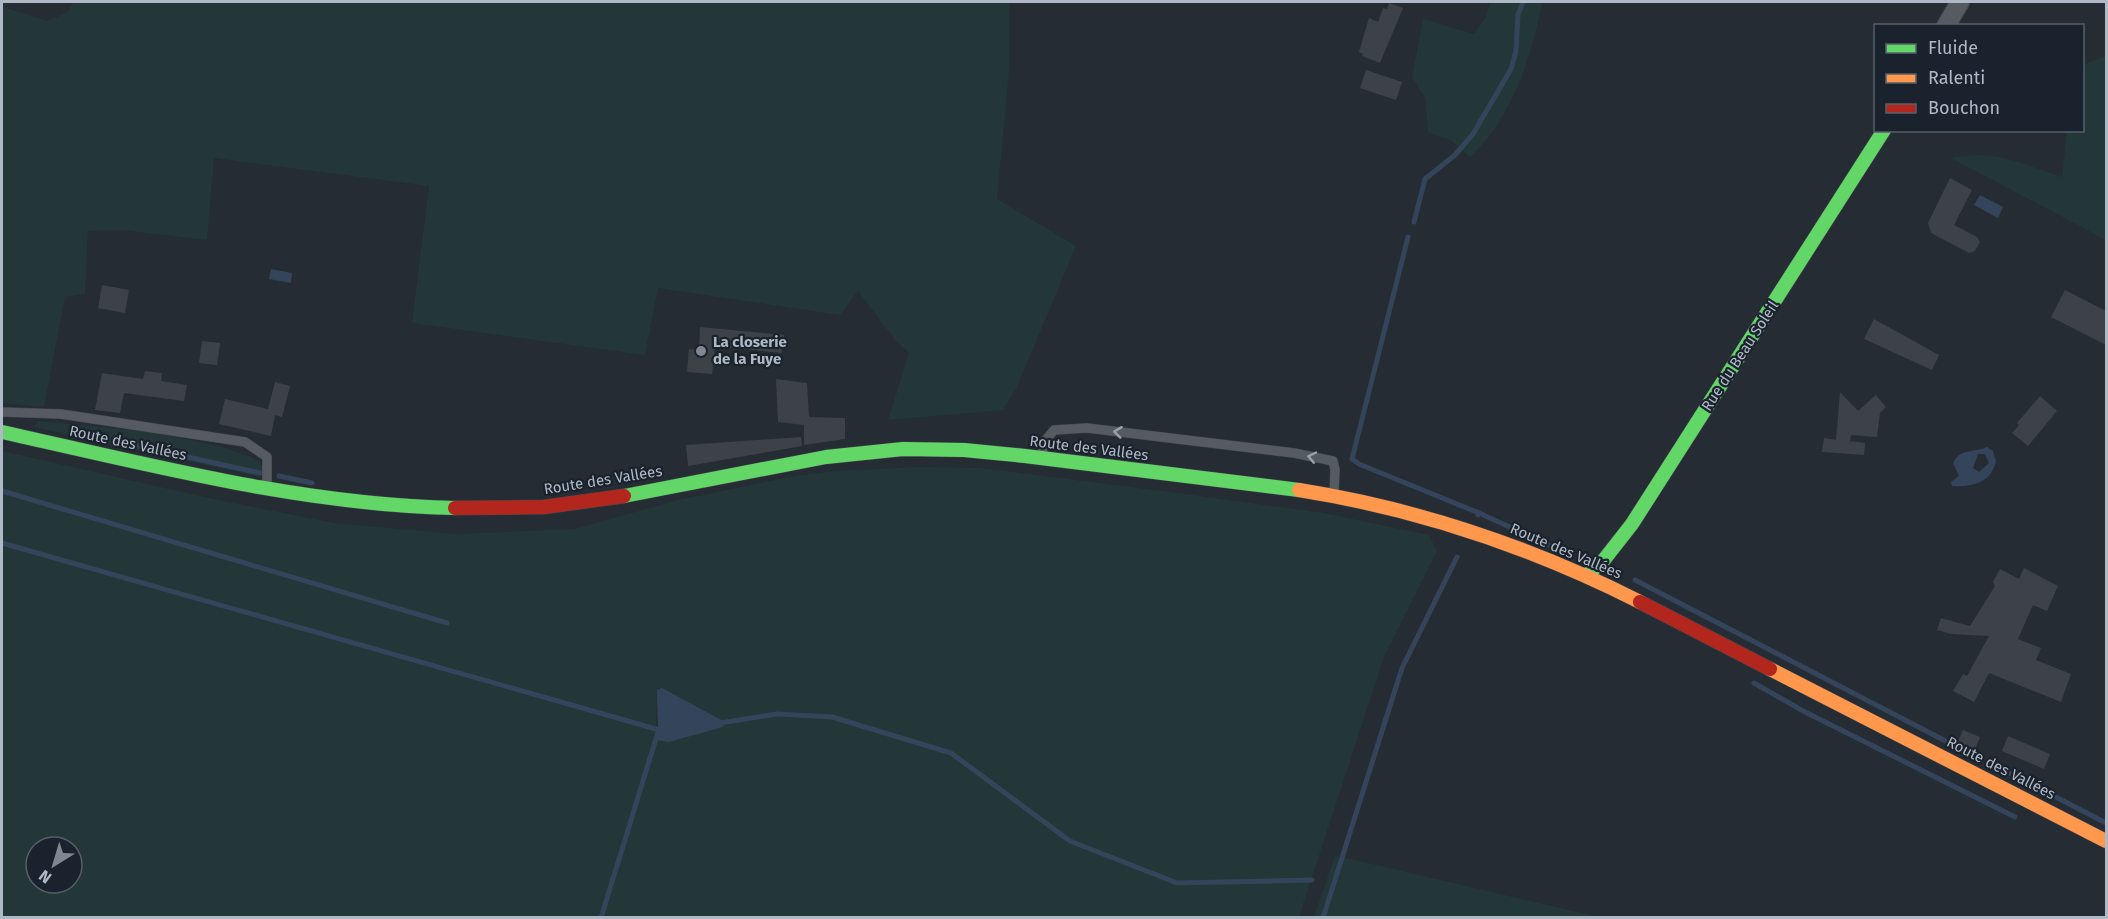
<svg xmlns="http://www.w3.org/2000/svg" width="2108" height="919" font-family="'Fira Sans',sans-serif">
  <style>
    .green { fill: #233638; fill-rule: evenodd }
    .water { fill: #34455b; fill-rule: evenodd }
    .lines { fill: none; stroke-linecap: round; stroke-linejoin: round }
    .stream { stroke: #34455b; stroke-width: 5 }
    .building { fill: #3d4248 }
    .lane-casing { stroke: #44484e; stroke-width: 10 }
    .street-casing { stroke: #44484e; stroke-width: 20 }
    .fast-casing { stroke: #44484e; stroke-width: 15 }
    .slow-casing { stroke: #44484e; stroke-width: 15 }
    .jam-casing { stroke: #44484e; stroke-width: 15 }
    .lane { stroke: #565b61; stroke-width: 9 }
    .street { stroke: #565b61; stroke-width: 18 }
    .fast { stroke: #63d668; stroke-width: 14 }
    .slow { stroke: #ff974d; stroke-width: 14 }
    .jam { stroke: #b3261e; stroke-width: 14 }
    .oneway { stroke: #99a2ac }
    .poi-dot { fill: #7f8892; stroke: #1a232d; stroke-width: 2 }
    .labels { text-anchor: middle; stroke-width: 4.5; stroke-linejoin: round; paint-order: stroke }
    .poi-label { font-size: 15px; font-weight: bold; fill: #afb9c5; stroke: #1a232d; text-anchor: start }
    .street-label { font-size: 15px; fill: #afb9c5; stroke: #1a232d }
  </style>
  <rect width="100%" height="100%" fill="#262c33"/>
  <path class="green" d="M2 2H4L3 7 48 21 68 12 73 2H1009V71L997 199 1076 246 1017 387 1003 410 888 420 909 353 895 340 858 291 840 315 658 288 645 355 412 323 429 186 214 158 207 240 123 230 88 231 85 294 65 297 44 407 2 403Z
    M1491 2H1542C1533 54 1511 121 1470 157L1452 141 1428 132 1425 98 1412 77 1423 19 1474 34 1485 18Z
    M2106 56V240L1951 158C1998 149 2019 163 2062 177L2067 131 2082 130 2083 69 2085 64Z
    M38 421 151 432 223 447 254 458 261 464 263 474 261 477 34 427Z
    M2 451 209 498 334 523 456 534 575 529 678 500 795 476 836 471 918 467 981 468 1178 493 1324 513 1429 535 1437 551 1384 657 1299 917 2 918ZM657 691 723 726 669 742 656 740ZM36 847H72V883H36Z
    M1335 856 1351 859 1599 917H1314Z"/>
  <path class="water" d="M1980 195 2003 207 1998 218 1974 205Z
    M271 269 292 273 291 283 269 279Z
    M1987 447 1993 451 1996 461C1991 483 1973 487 1952 486L1951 482 1959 476 1953 463C1960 448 1974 453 1987 447ZM1978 454H1985L1989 463 1979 472 1973 468Z
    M662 688 725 722 723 727 669 742 656 740 658 732 657 690Z"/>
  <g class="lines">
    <path class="stream" d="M1414 222 1425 179 1455 155 1473 134 1511 69 1516 51 1518 14 1523 2
      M1408 237 1352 459 1359 464 1479 513 1478 515
      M115 441 260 473
      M279 476 312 483
      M2 491 447 623
      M1479 513 1560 550
      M2 543 663 731
      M1635 580 1963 750
      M1754 683 1805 712 2015 817
      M720 723 777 714 832 717 951 753 1070 841 1177 883 1312 880
      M1996 766 2106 823
      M601 918 658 732
      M1323 918 1402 668 1457 557"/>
  </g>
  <path class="building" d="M1389 3 1403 8 1380 63 1362 56 1363 54 1359 52 1369 18 1378 22 1383 8 1387 9Z
    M1366 70 1402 82 1396 100 1360 88Z
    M1950 178 1972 190 1954 225 1977 237 1980 242 1975 251 1969 253 1931 233 1928 223Z
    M102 285 129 290 125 313 98 308Z
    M2065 290 2106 311V345L2051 317Z
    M1874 319 1939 355 1932 370 1864 339Z
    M700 327 784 335 782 353 715 346 712 374 687 372 689 349 699 350Z
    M202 341 220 343 217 365 199 363Z
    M145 371 162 373 161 381 187 385 184 401 124 393 120 413 95 410 102 373 143 379Z
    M776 379 807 383 809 417 845 418V439L804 445V425L778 422Z
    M275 382 290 386 282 417 275 415 271 436 219 424 225 399 268 409Z
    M1840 392 1858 411 1876 395 1886 407 1880 413 1877 437 1851 435 1850 441 1865 443 1864 455 1822 452 1824 438 1836 440Z
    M2040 396 2057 411 2028 446 2012 433 2019 425 2017 423Z
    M801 437 802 446 688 466 686 445Z
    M2024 568 2058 586 2047 611 2033 605 2018 639 2041 648 2036 660 2071 674 2061 702 1989 673 1974 702 1953 691 1963 674 1967 676 1989 636 1951 634 1937 630 1941 618 1970 626 1995 586 1993 582 2000 569 2019 579Z
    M1963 730 1980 737 1974 752 1957 744Z
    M2008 736 2050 754 2044 769 2002 751Z"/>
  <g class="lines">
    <defs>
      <path id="lane" d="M2 412 61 414 245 442 267 457V487
        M1041 457 1045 441 1054 430 1087 428 1294 453 1333 461 1335 470 1334 495"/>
      <path id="street" d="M1946 26 1960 2"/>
      <path id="fast" d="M2 432C151 465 302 505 455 508
        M624 496 826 457 903 449 964 450 1025 456 1299 490
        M1587 575 1603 561 1632 524 1884 130"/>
      <path id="slow" d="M1299 490C1419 509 1531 547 1640 602
        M1770 669 2106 841"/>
      <path id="jam" d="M455 508 544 507 624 496
        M1640 602 1770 669"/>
    </defs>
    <use href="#lane" class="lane-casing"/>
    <use href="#street" class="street-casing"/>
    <use href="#fast" class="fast-casing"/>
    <use href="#slow" class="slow-casing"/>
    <use href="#jam" class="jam-casing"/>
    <use href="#lane" class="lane"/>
    <use href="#street" class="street"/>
    <use href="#fast" class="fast"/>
    <use href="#slow" class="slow"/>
    <use href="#jam" class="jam"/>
  </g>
  <defs><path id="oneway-chevron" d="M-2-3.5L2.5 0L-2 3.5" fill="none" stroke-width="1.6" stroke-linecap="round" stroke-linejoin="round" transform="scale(1.5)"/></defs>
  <g class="oneway">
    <use href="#oneway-chevron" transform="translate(1118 432) rotate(-173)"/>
    <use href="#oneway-chevron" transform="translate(1312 457) rotate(-168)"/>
  </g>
  <circle class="poi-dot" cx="701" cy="351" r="6"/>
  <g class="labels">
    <g class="poi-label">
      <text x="713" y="347">La closerie<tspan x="713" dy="17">de la Fuye</tspan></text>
    </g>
    <g class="street-label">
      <text transform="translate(1740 356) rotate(-57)" y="5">Rue du Beau Soleil</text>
      <text transform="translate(128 443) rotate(12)" y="5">Route des Vallées</text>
      <text transform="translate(1089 448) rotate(7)" y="5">Route des Vallées</text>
      <text transform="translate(603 480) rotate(-9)" y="5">Route des Vallées</text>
      <text transform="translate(1566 551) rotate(23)" y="5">Route des Vallées</text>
      <text transform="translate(2001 768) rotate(27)" y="5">Route des Vallées</text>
    </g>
  </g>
  <rect width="2108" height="919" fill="none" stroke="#afb9c5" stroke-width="6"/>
  <rect x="1874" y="24" width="210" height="108" fill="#1a232d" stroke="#565f6a" stroke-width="1.5"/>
  <rect x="1886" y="44" width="30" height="9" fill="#63d668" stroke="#565f6a" stroke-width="1.5"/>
  <text x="1928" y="54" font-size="18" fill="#afb9c5">Fluide</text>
  <rect x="1886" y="74" width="30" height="9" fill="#ff974d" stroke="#565f6a" stroke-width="1.5"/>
  <text x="1928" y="84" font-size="18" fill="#afb9c5">Ralenti</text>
  <rect x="1886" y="104" width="30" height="9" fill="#b3261e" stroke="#565f6a" stroke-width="1.5"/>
  <text x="1928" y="114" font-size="18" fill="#afb9c5">Bouchon</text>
  <g transform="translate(54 865) rotate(217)"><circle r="28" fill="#1a232d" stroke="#565f6a" stroke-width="1.5"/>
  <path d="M0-4.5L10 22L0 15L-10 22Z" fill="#7f8892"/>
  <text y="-9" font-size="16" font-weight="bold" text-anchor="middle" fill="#afb9c5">N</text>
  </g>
</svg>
